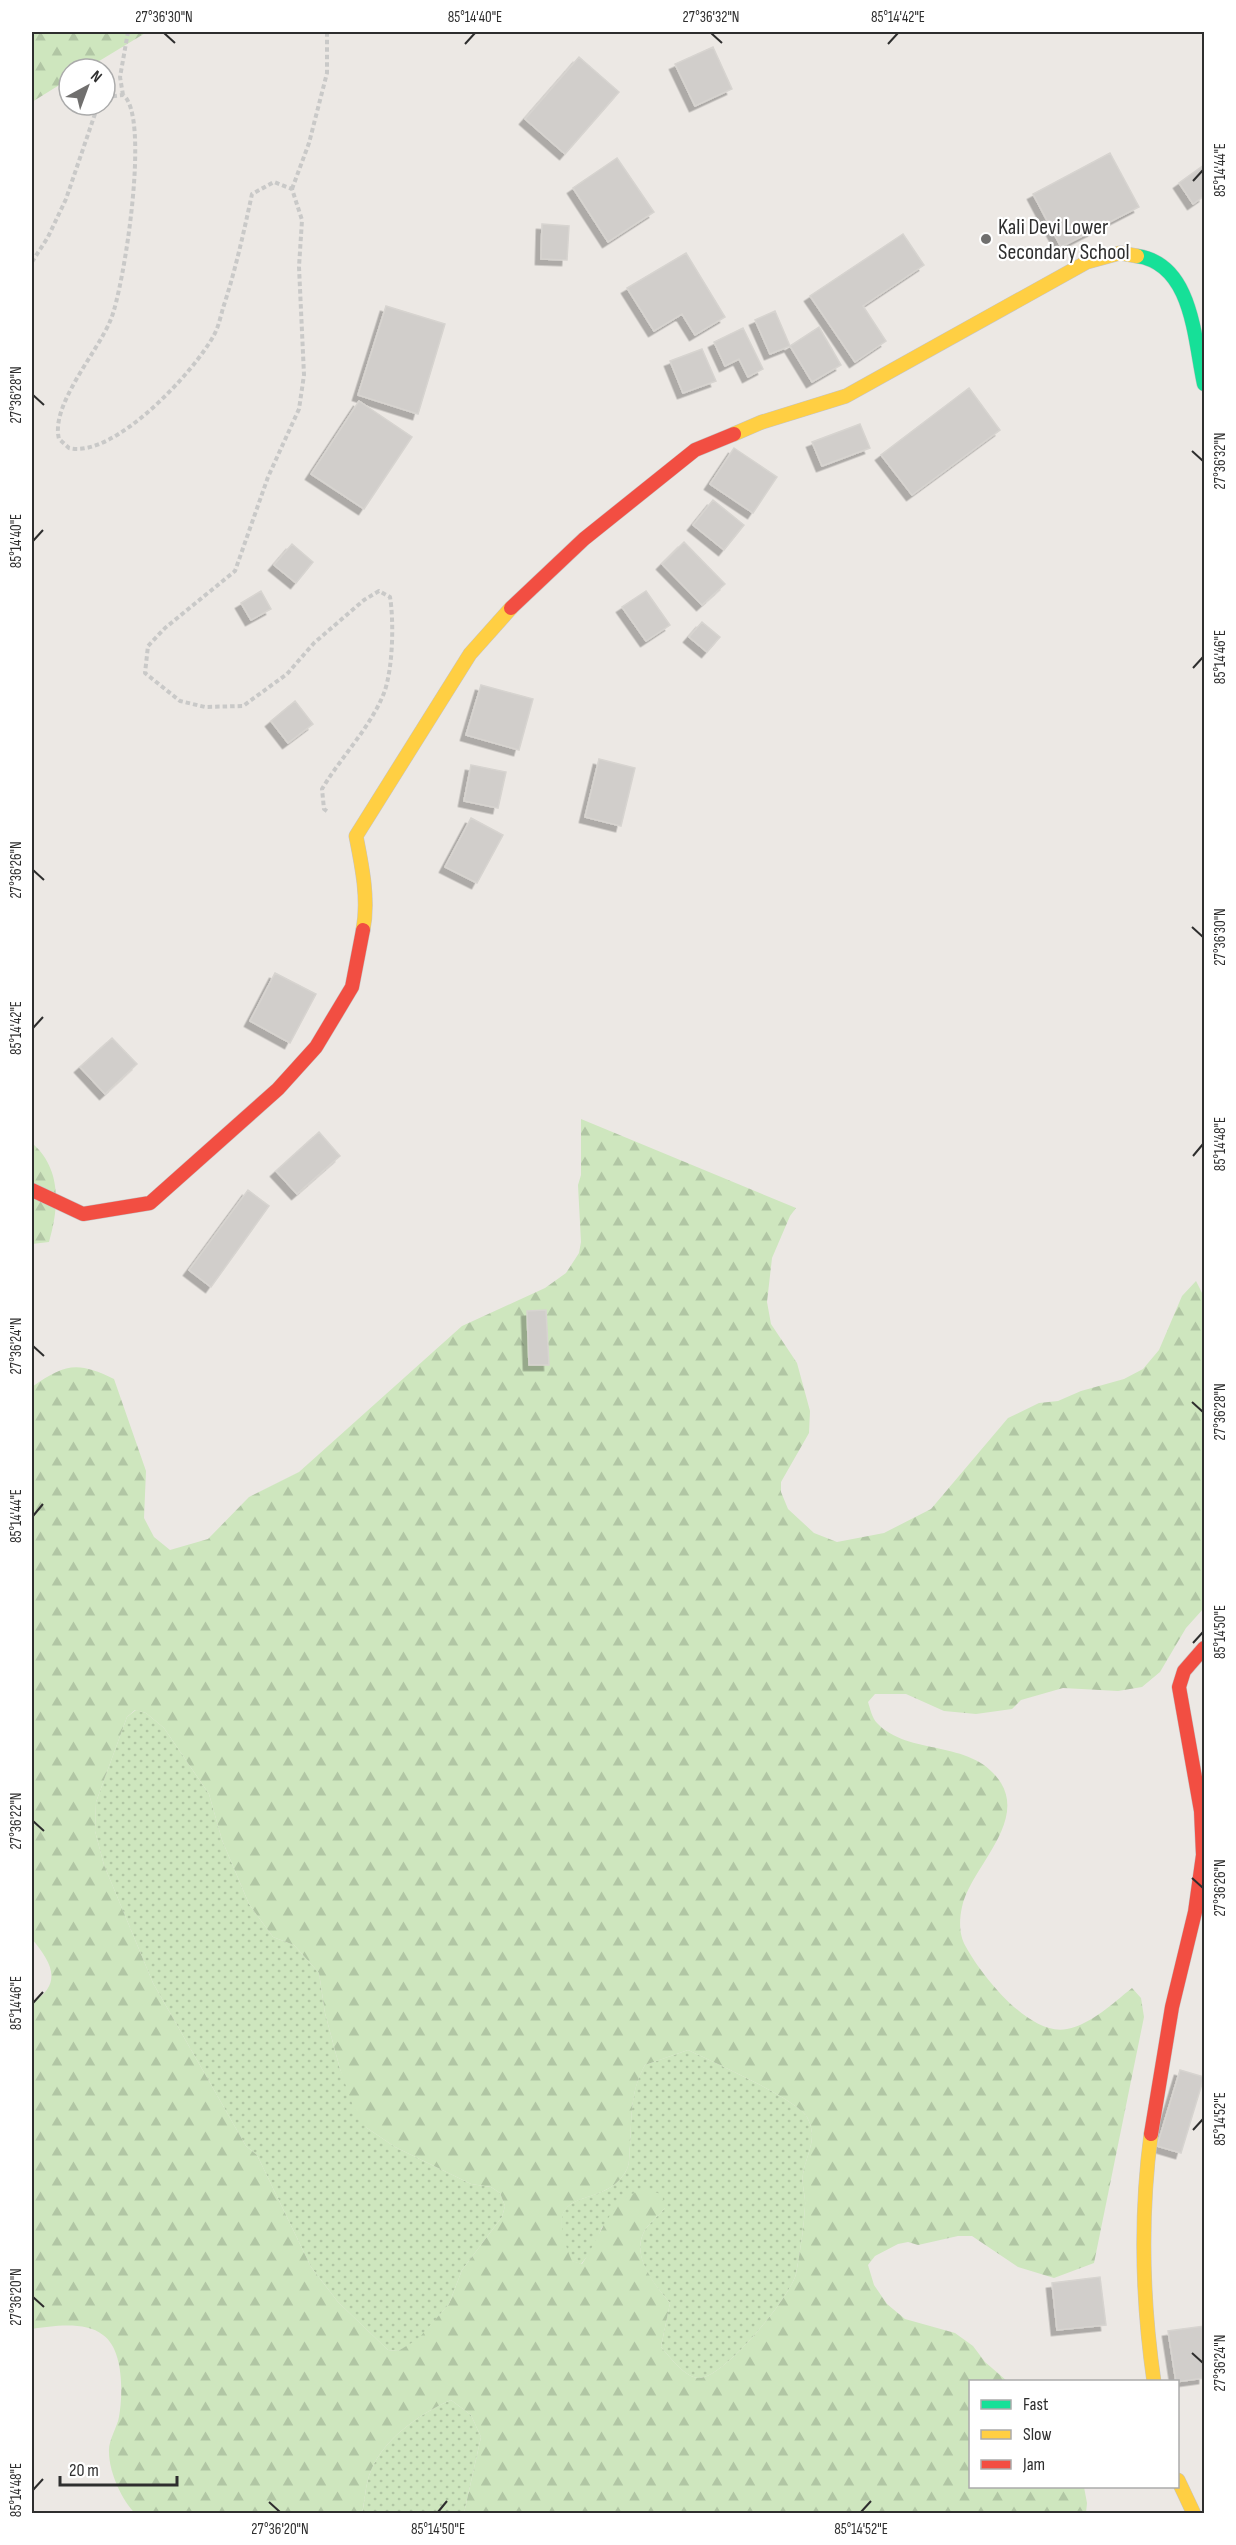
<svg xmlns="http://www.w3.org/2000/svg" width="1236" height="2545" font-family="'Sofia Sans Condensed',sans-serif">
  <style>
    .grass { fill: url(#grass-dots) }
    .forest { fill: url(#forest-firs); fill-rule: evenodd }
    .building { fill: #d1cecb; stroke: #d7d4d0; stroke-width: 1.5; filter: url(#shadow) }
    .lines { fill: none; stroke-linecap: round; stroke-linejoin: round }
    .fast-casing { stroke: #c5c4c5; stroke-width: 15 }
    .slow-casing { stroke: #c5c4c5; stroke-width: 15 }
    .jam-casing { stroke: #c5c4c5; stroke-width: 15 }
    .path { stroke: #c9c9c8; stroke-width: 4; stroke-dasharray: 4.5 3; stroke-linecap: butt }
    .fast { stroke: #16e098; stroke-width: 14 }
    .slow { stroke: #ffcf43; stroke-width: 14 }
    .jam { stroke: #f24e42; stroke-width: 14 }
    .ticks { fill: none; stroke: #2e2e2e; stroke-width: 2 }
    .poi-dot { fill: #706f6e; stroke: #fff; stroke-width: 2 }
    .labels { text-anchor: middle; stroke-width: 4.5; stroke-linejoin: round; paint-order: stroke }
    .poi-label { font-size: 22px; fill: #2e2e2e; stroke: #fff; text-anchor: start }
    .neatline { fill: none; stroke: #2e2e2e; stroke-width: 2 }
    .ticks-label { font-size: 15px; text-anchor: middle; fill: #2e2e2e }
  </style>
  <defs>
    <pattern id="grass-dots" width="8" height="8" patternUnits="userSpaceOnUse" patternTransform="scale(1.5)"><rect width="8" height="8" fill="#cee6be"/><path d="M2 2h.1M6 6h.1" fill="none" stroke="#b1c6a4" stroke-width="1.8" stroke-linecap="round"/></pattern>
    <pattern id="forest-firs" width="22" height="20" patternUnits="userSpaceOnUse" patternTransform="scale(1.5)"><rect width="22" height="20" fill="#cee6be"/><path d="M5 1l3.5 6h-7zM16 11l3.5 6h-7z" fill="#b1c6a4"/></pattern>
    <filter id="shadow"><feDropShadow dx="-5.5" dy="5.5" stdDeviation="0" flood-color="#0004"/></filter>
  </defs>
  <rect width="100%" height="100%" fill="#ece8e4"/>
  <path class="grass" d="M136 1710 146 1713 164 1728 209 1794 222 1840 249 1904 273 1937 294 1945 319 1973 325 2013 340 2069 367 2128 395 2147 471 2184 491 2187 500 2193 505 2206 502 2217 462 2270 449 2304 418 2340 398 2351 388 2350 338 2302 311 2267 257 2155 246 2146 153 1983 104 1865 95 1831 96 1802 127 1717Z
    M688 2050C711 2061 797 2099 807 2117 819 2139 806 2154 803 2174 801 2184 806 2196 805 2206 804 2228 800 2252 796 2274 791 2296 724 2378 699 2378 685 2378 670 2357 661 2347L670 2303C656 2286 632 2259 643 2234 646 2225 659 2216 665 2208L602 2227 594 2248 581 2264 571 2261C536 2177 604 2215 627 2169 630 2163 629 2153 630 2146 632 2116 630 2091 645 2065Z
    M451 2400 471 2415 481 2437 464 2513 362 2514C365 2501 365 2488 369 2476 380 2441 419 2414 451 2400Z"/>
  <path class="forest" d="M32 32H147L86 69H69V79L32 102Z
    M581 1119 796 1208 790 1216 772 1258 767 1302 771 1324 797 1363 810 1411 809 1433 781 1482V1492L788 1509 814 1533 837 1542 884 1533 931 1509 1008 1418 1039 1403 1058 1401 1081 1391 1124 1379 1143 1369 1159 1350 1182 1296 1196 1281 1204 1297V1608L1186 1628 1160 1672 1142 1687 1118 1691 1063 1688 1021 1700 1012 1709 976 1714 944 1711 906 1694H875L868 1702C870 1708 872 1718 877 1723 909 1757 973 1738 1001 1783 1026 1824 970 1869 962 1907 959 1920 959 1936 966 1947 982 1976 1030 2037 1067 2029 1092 2024 1113 2003 1132 1988L1141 1998 1144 2017 1094 2263 1054 2278 1018 2267 972 2236H958L918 2245 908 2242 898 2244 875 2256 868 2265 874 2285 887 2304 905 2319 955 2333 973 2346 985 2362 1007 2381 970 2382V2486L1084 2487 1087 2503 1086 2513H464L481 2437 471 2415 451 2400C419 2414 380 2441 369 2476 365 2488 365 2501 362 2513L136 2514C122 2501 109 2472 109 2452 108 2441 117 2428 119 2417 123 2394 124 2350 103 2335 85 2321 53 2326 32 2329V2003C64 1983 51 1962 32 1939V1387C65 1364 77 1361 114 1379L146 1471 144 1518 154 1537 170 1550 208 1539 249 1497 299 1472 462 1326 545 1288 566 1273 579 1253 581 1242 578 1185 581 1175ZM135 1710 146 1713 164 1728 209 1794 222 1840 249 1904 273 1937 294 1945 319 1973 325 2013 340 2069 353 2106 367 2128 395 2147 471 2184 491 2187 500 2193 505 2206 502 2217 462 2270 449 2304 418 2339 398 2351 388 2350 338 2302 311 2267 257 2155 246 2146 153 1983 104 1865 95 1831 96 1802 127 1717ZM688 2050C711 2061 797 2099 807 2117 819 2139 806 2154 803 2174 801 2184 806 2196 805 2206 804 2228 800 2252 796 2274 791 2296 724 2378 699 2378 685 2378 670 2357 661 2347L670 2303C656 2286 632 2258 643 2234 646 2225 659 2216 665 2208L662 2195C618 2174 601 2238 582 2264L572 2261C536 2177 604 2215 627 2169 630 2163 629 2153 630 2146 632 2116 630 2092 645 2065Z
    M32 1143C62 1169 59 1207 49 1242L32 1244Z"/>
  <path class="building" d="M713 47 732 89 695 106 675 64Z
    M579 57 619 92 565 154 525 119Z
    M1110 153 1139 207 1061 247 1033 194Z
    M617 158 654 212 608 242 573 188Z
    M1204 165V196L1193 204 1179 183Z
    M542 224 569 226 567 260 541 259Z
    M903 234 924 265 863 306 886 341 855 362 810 296Z
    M686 253 725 317 695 335 682 314 654 331 627 288Z
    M386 306 445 324 418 414 358 395Z
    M775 311 790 346 770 354 755 320Z
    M819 327 841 365 812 382 790 346Z
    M743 328 763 369 748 377 739 359 725 366 714 342Z
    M702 349 716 381 683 393 670 361Z
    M969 388 1000 430 912 495 881 455Z
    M359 401 412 437 364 509 311 474Z
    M860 424 870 448 822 466 812 442Z
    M734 448 777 477 753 513 710 484Z
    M713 500 744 525 724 550 693 525Z
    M684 542 725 584 702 605 662 564Z
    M292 544 313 562 296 583 274 565Z
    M261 591 271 609 251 620 241 603Z
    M646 591 670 625 646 641 622 607Z
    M702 622 720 637 707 652 689 637Z
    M481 685 533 699 519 750 466 735Z
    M295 701 313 724 288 743 271 721Z
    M599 759 635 768 621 826 585 817Z
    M471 765 506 772 498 808 464 801Z
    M471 818 503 835 477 883 445 867Z
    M275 973 316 994 290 1043 250 1021Z
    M112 1038 137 1064 105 1094 80 1067Z
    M319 1132 340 1156 297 1194 276 1171Z
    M248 1190 269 1206 211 1287 189 1270Z
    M546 1310 549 1365H529L527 1311Z
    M1180 2070 1204 2077 1181 2153 1157 2146Z
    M1100 2277 1106 2325 1057 2330 1052 2283Z
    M1204 2326V2378L1176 2382 1168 2331Z"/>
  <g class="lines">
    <defs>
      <path id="fast" d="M1137 256C1193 264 1194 339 1204 384"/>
      <path id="slow" d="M734 434 762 422 846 396 1087 262 1120 253 1137 256
        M363 930C369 900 362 866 356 836L470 654 511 608
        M1151 2134C1140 2217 1142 2299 1154 2382
        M1178 2480 1194 2514"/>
      <path id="jam" d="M511 608 584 539 695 450 734 434
        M32 1190 83 1214 150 1203 278 1089 316 1047 352 987 363 930
        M1151 2134 1172 2007 1195 1912 1203 1855 1201 1811 1179 1687 1184 1671 1204 1648"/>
    </defs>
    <use href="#fast" class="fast-casing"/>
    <use href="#slow" class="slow-casing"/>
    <use href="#jam" class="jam-casing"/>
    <path class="path" d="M123 95 120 77 128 32
      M105 97 123 95C151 115 124 287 111 319 98 352 50 405 59 439L69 448C114 459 195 371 214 335 219 326 221 314 224 305 236 268 244 231 252 194L274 182 292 189 302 220 299 267 304 375 299 409 268 477 235 571 165 628 148 646 145 673 180 701 205 707 243 706 287 674 314 643 364 600 379 591 390 597C394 621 393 669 384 693 370 728 341 757 322 789L324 809 328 812
      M292 189 309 143 327 73V32
      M32 262 48 237 66 199 98 105"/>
    <use href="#fast" class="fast"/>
    <use href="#slow" class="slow"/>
    <use href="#jam" class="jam"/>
  </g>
  <path class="ticks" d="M164 33 175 43M711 33 722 43M465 44 475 33M888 44 898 33M1193 181 1203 170M33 395 44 405M1192 451 1203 461M33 541 43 530M1193 668 1203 657M33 870 44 880M1192 927 1203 937M33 1028 43 1017M1193 1156 1203 1144M33 1346 44 1356M1192 1402 1203 1412M33 1516 43 1504M1193 1643 1203 1632M33 1821 44 1831M1192 1878 1203 1888M33 2003 43 1992M1193 2130 1203 2119M33 2297 44 2307M1192 2353 1203 2363M33 2490 43 2479M269 2502 280 2512M438 2512 447 2501M861 2512 871 2501"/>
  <circle class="poi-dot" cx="986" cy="239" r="6"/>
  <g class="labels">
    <g class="poi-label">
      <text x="998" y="234">Kali Devi Lower<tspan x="998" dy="25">Secondary School</tspan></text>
    </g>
  </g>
  <rect width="1236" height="2545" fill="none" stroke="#ffffff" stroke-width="66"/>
  <rect x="969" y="2380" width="210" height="108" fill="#ffffff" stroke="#ababab" stroke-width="1.5"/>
  <rect x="981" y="2400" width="30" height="9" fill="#16e098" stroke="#ababab" stroke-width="1.5"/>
  <text x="1023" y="2410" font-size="18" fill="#2e2e2e">Fast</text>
  <rect x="981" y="2430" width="30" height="9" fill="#ffcf43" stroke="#ababab" stroke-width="1.5"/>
  <text x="1023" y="2440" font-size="18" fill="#2e2e2e">Slow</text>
  <rect x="981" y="2460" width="30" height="9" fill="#f24e42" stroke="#ababab" stroke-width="1.5"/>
  <text x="1023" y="2470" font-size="18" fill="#2e2e2e">Jam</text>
  <g transform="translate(87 87) rotate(41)"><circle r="28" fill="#ffffff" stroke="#ababab" stroke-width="1.5"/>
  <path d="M0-4.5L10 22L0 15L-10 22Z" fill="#706f6e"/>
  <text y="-9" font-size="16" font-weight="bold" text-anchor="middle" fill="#2e2e2e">N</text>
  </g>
  <path d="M60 2476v9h117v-9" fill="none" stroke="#2e2e2e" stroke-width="3"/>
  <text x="69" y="2476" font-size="18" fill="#2e2e2e" stroke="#ffffff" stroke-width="4.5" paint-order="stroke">20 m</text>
  <rect x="33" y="33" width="1170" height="2479" class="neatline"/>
  <g class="ticks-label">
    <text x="164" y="22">27°36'30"N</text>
    <text x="475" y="22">85°14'40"E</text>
    <text x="711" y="22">27°36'32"N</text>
    <text x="898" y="22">85°14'42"E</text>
    <text transform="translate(1220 170) rotate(-90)" y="5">85°14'44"E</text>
    <text transform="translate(16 395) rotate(-90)" y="5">27°36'28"N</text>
    <text transform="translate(1220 461) rotate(-90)" y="5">27°36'32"N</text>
    <text transform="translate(16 541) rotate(-90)" y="5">85°14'40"E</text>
    <text transform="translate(1220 657) rotate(-90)" y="5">85°14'46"E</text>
    <text transform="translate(16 870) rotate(-90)" y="5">27°36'26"N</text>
    <text transform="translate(1220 937) rotate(-90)" y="5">27°36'30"N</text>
    <text transform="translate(16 1028) rotate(-90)" y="5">85°14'42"E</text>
    <text transform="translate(1220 1144) rotate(-90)" y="5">85°14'48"E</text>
    <text transform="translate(16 1346) rotate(-90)" y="5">27°36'24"N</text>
    <text transform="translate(1220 1412) rotate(-90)" y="5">27°36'28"N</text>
    <text transform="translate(16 1516) rotate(-90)" y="5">85°14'44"E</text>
    <text transform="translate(1220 1632) rotate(-90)" y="5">85°14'50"E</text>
    <text transform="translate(16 1821) rotate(-90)" y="5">27°36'22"N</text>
    <text transform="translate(1220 1888) rotate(-90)" y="5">27°36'26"N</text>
    <text transform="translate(16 2003) rotate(-90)" y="5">85°14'46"E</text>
    <text transform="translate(1220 2119) rotate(-90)" y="5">85°14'52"E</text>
    <text transform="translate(16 2297) rotate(-90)" y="5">27°36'20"N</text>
    <text transform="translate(1220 2363) rotate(-90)" y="5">27°36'24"N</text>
    <text transform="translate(16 2490) rotate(-90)" y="5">85°14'48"E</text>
    <text x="280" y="2534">27°36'20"N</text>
    <text x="438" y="2534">85°14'50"E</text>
    <text x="861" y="2534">85°14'52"E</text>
  </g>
</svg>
